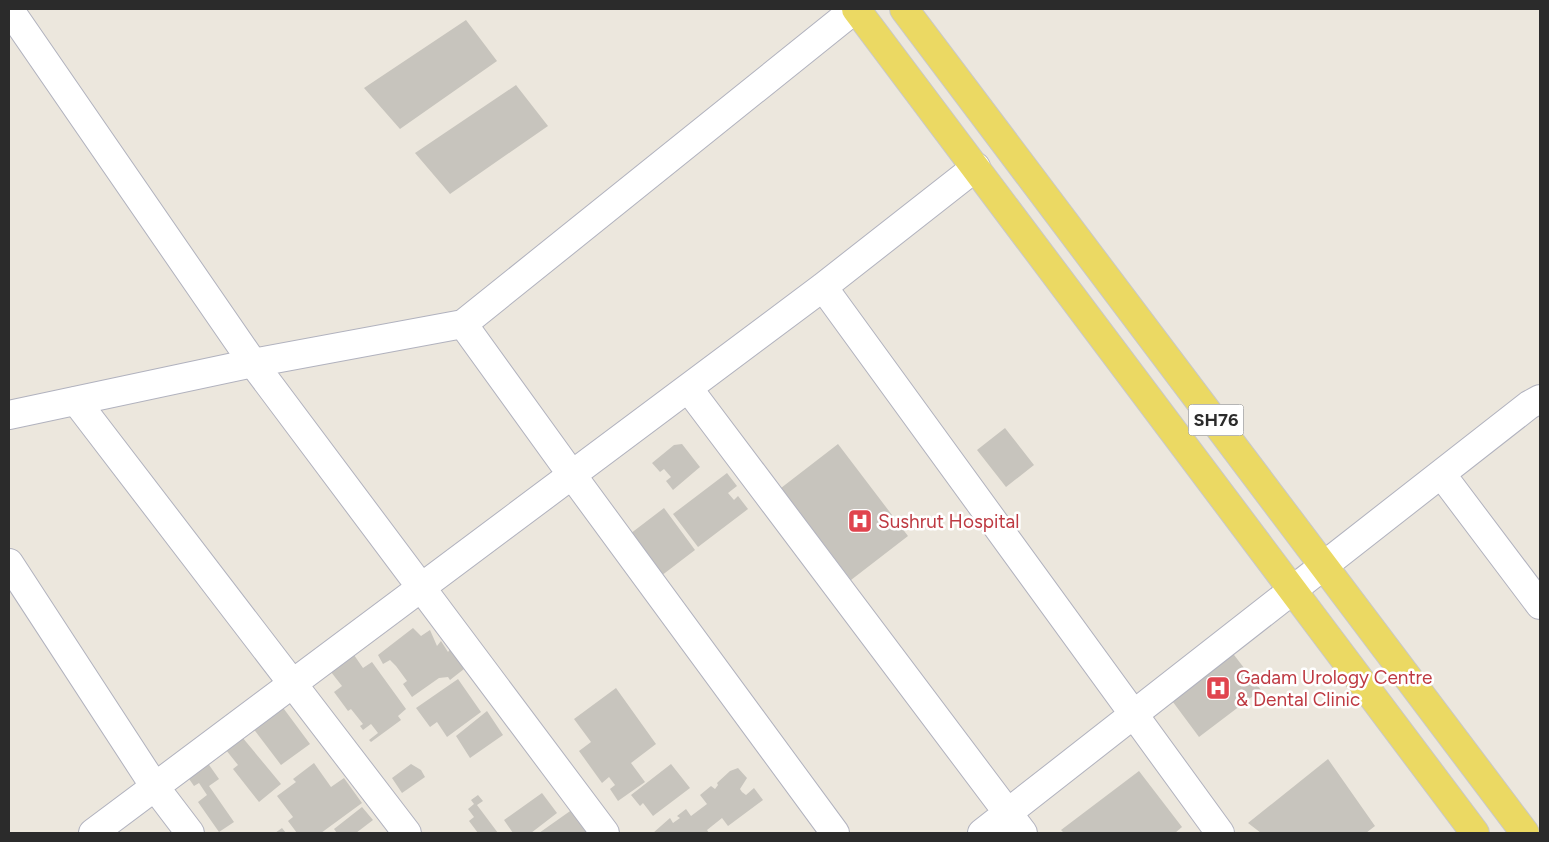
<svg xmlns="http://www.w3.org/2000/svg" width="1549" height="842" font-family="Figtree,sans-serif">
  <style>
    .building { fill: #c7c4bd }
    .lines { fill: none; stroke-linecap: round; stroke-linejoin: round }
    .minor-casing { stroke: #b1b2be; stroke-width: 30 }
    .tertiary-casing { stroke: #b1b2be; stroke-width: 30 }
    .primary-casing { stroke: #c8c8c8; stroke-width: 30 }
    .minor { stroke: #fff; stroke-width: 28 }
    .tertiary { stroke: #fff; stroke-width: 28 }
    .primary { stroke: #ebd963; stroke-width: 28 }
    .labels { text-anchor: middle; stroke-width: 5; stroke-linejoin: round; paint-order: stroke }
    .shield { fill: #fff; stroke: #6b6b6b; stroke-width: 1 }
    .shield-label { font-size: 18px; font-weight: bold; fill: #2b2b2b }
    .health-label { font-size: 19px; fill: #be3a42; stroke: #fff; text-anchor: start }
  </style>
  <rect width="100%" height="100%" fill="#ece7dd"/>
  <path class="building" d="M466 20 497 61 400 129 364 88Z
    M516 85 548 126 450 194 415 153Z
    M1005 428 1034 465 1006 487 977 450Z
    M682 444 700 467 673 490 666 481 671 477 664 469 660 472 652 463 674 445Z
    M838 444 908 536 851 580 781 488Z
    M727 473 737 486 728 493 734 500 738 496 748 509 698 547 673 514Z
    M664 508 695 550 657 579 626 537Z
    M413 628 421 636 430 630 437 646 441 641 448 652 451 648 464 669 450 680 448 677 439 678 412 697 403 684 407 681 396 666 390 660 383 664 378 655Z
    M1231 651 1261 690 1199 737 1170 698Z
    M354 655 363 668 372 662 406 709 398 716 401 720 371 742 369 740 378 733 371 724 363 730 360 726 363 724 351 709 348 711 334 692 342 686 331 672Z
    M458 679 481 712 447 737 437 722 430 727 416 708Z
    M616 688 656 744 631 763 645 782 618 801 610 789 615 785 609 777 602 783 579 751 591 742 574 719Z
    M281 705 310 744 281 765 252 727Z
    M487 711 503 735 470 758 456 736Z
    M242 737 281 784 259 802 233 769 238 765 226 750Z
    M1328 759 1375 826 1366 833H1261L1248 823Z
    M207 762 219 779 209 786 234 822 219 832 198 802 207 795 199 783 194 786 187 776Z
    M314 763 331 787 344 778 362 803 321 833H297L288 821 293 817 277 796 296 782 293 779Z
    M411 764 421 770 425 777 402 793 392 778Z
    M671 764 690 788 653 816 643 803 640 806 631 795Z
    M738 768 747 778 740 789 742 792 746 795 754 788 763 800 728 826 722 818 707 830 709 833H653L670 818 673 823 680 818 677 816 686 809 691 816 707 804 700 795 711 786 715 789 718 785 717 783 730 771Z
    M1139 771 1182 827 1175 833H1064L1061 830Z
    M542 793 557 813 531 833H513L504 820Z
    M478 795 483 801 477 805 498 833H478L469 821 474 817 468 809 474 804 471 800Z
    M362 807 373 820 356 833H337L334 829Z
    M573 809 591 833H539Z
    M282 828 286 833H275Z"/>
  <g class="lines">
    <defs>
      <path id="minor" d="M9 9 253 363 605 833
        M823 287 1220 833
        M463 324 572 475 835 833
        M688 388 1023 833
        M76 401 407 833
        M1442 475 1540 605
        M9 563 155 787 190 833
        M93 833 823 287 976 167
        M982 833 1529 405 1540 399"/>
      <path id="tertiary" d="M9 415 253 363 463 324 855 9"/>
      <path id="primary" d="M856 9 1475 833
        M904 9 1525 833"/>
    </defs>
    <use href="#minor" class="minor-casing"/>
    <use href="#tertiary" class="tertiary-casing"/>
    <use href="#primary" class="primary-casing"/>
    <use href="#minor" class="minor"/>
    <use href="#tertiary" class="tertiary"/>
    <use href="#primary" class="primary"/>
  </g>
  <defs>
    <symbol id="hospital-square" viewBox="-11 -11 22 22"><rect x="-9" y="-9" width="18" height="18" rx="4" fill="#e0444e" stroke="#fff"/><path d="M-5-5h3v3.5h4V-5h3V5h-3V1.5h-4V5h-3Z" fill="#fff"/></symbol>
  </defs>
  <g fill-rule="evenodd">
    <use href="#hospital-square" x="846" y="507" width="28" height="28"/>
    <use href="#hospital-square" x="1204" y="674" width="28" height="28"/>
  </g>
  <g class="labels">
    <rect class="shield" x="1188.5" y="404.5" width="55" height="31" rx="4"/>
    <g class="shield-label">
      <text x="1216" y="426">SH76</text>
    </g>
    <g class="health-label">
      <text x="878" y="528">Sushrut Hospital</text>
      <text x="1236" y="684">Gadam Urology Centre<tspan x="1236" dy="22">&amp; Dental Clinic</tspan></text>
    </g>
  </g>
  <rect width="1549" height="842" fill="none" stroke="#2b2b2b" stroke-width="20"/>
</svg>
